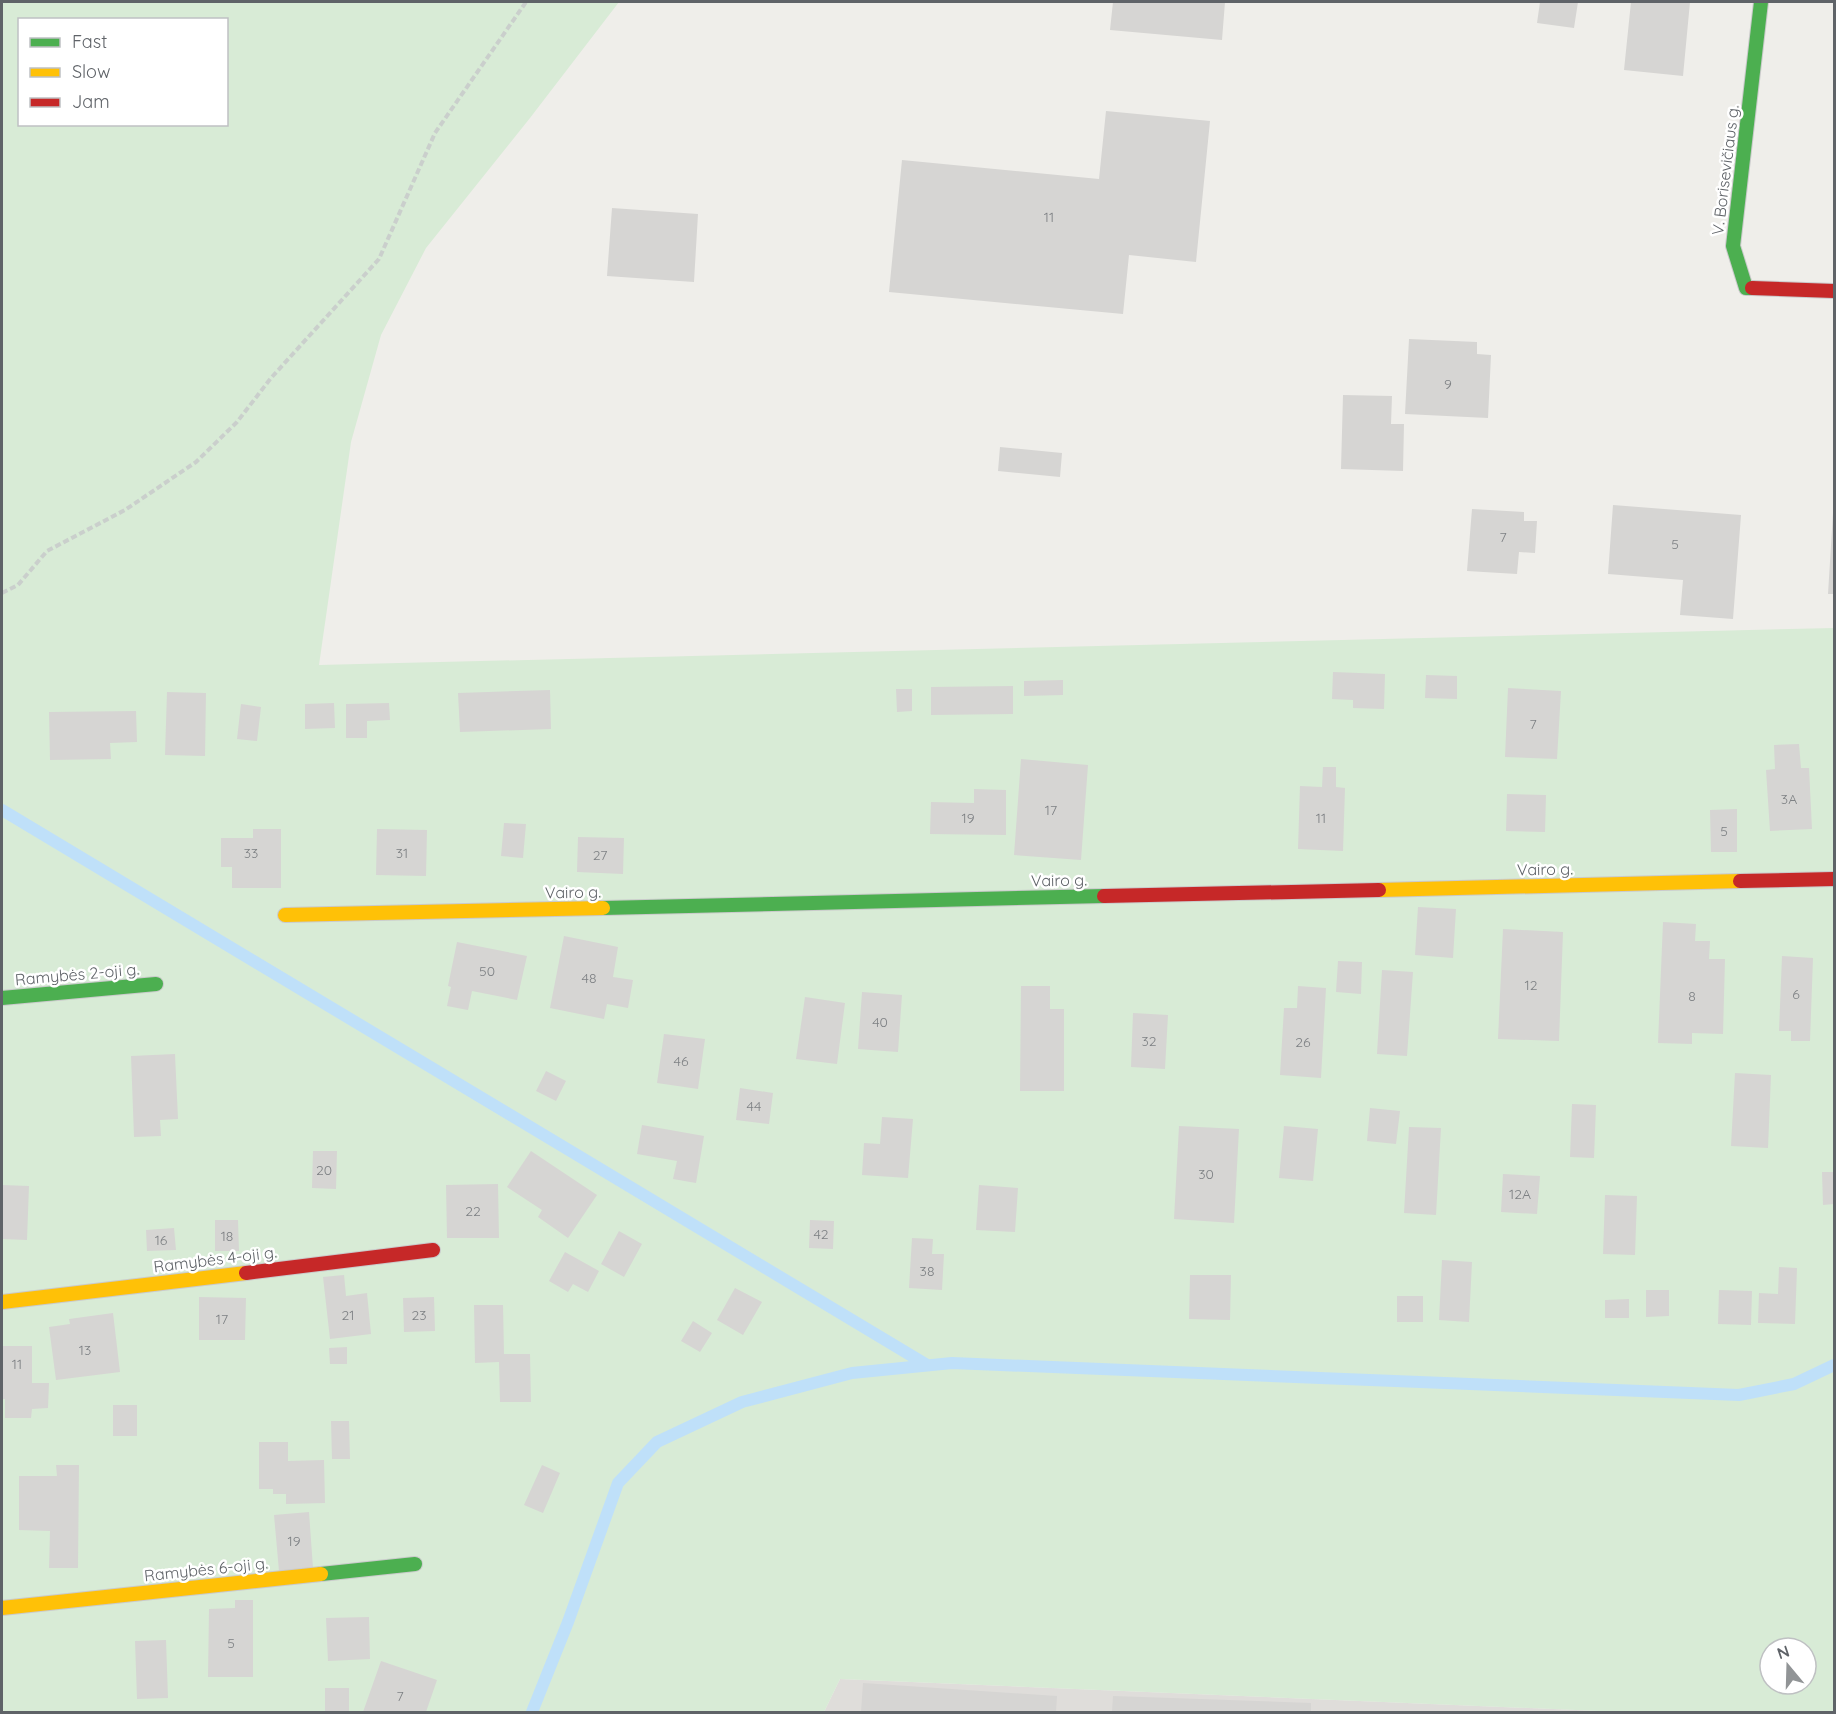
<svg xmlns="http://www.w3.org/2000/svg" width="1836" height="1714" font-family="Quicksand,sans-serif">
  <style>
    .industrial { fill: #dfddda }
    .green { fill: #d8ebd6; fill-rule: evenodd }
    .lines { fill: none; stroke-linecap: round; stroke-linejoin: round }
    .stream { stroke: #bfe0f9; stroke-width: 12 }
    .building { fill: #d6d5d3 }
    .fast-casing { stroke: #cacacb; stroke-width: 16 }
    .slow-casing { stroke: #cacacb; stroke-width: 16 }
    .jam-casing { stroke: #cacacb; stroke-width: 16 }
    .path { stroke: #cacfcc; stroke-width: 4; stroke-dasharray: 6 3; stroke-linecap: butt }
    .fast { stroke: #4caf50; stroke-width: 14 }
    .slow { stroke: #ffc107; stroke-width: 14 }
    .jam { stroke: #c62828; stroke-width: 14 }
    .labels { text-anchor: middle; stroke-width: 5; stroke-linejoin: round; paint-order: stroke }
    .number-label { font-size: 14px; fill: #7e8184 }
    .street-label { font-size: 16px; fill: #5f6368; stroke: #fff }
  </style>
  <rect width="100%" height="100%" fill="#efeeea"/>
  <path class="industrial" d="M840 1679 1622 1712H824Z"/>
  <path class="green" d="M2 2H619L530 118 426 248 381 335 351 442 319 665 1834 628V1712H1622L840 1679 824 1712H2ZM20 20H226V124H20ZM1770 1648H1806V1684H1770Z"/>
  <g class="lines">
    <path class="stream" d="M2 810 927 1365
      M532 1712 568 1622 618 1483 657 1442 742 1402 852 1373 952 1363 1739 1395 1794 1384 1834 1365"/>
  </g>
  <path class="building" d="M1113 2H1225L1222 40 1110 30Z
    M1540 2H1578L1574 28 1537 23Z
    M1631 2H1690L1683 76 1624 70Z
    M1106 111 1210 121 1196 262 1129 255 1123 314 889 292 902 160 1099 179Z
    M612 208 698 214 694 282 607 276Z
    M1409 339 1477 342V354L1491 355 1488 418 1405 414Z
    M1343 395 1392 396 1391 424H1404L1403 471 1341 469Z
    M1000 447 1062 453 1060 477 998 471Z
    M1613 505 1741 515 1733 619 1680 615 1683 580 1608 574Z
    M1472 509 1524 512V521H1537L1535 553 1519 552 1517 574 1467 571Z
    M1833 513H1834V594H1828Z
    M1333 672 1385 674 1384 709 1353 708V700L1332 699Z
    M1426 675 1457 676V699L1425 698Z
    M1063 680V695L1024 696V681Z
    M1013 686V714L931 715V687Z
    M1508 688 1561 691 1557 759 1505 757Z
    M896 689H912V711L897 712Z
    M550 690 551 729 460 732 458 693Z
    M167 692 206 693 205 756 165 755Z
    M334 703 335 728 305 729V704Z
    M389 703 390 720 367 721V738H346V704Z
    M241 704 261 707 257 741 237 739Z
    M136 711 137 742 110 743 111 759 50 760 49 712Z
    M1799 744 1801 768H1809L1812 829 1770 831 1766 770 1775 769 1774 745Z
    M1021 759 1088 765 1081 860 1014 855Z
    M1323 767H1336V787L1345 788 1343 851 1298 849 1300 786 1322 787Z
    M974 789 1006 790V835L930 834 931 802 974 803Z
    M1507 794 1546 795 1545 832 1506 831Z
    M1737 809V852H1711L1710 810Z
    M504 823 526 824 523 858 501 856Z
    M253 829H281V888H232V867H221V838H253Z
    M377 829 427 830 426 876 376 875Z
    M578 837 624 838 623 874 577 872Z
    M1418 907 1456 909 1453 958 1415 955Z
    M1663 922 1696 924 1695 941H1710L1709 959H1725L1723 1034 1692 1033V1044L1658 1043Z
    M1503 929 1563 932 1559 1041 1498 1039Z
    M564 936 618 947 613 977 633 980 628 1008 607 1004 604 1019 550 1008Z
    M457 942 527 956 517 1000 472 991 468 1010 447 1006 451 987 448 986Z
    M1782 956 1813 958 1810 1041H1791V1031H1779Z
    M1338 961 1362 962 1361 994 1336 992Z
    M1382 970 1413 972 1407 1056 1377 1054Z
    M1021 986H1050V1009H1064V1091H1020Z
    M1298 986 1326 988 1321 1078 1280 1075 1284 1008H1297Z
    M862 992 902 995 898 1052 858 1049Z
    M805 997 845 1003 837 1064 796 1059Z
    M1133 1013 1168 1015 1165 1069 1131 1067Z
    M664 1034 705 1039 698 1089 657 1083Z
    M175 1054 178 1119 160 1120 161 1136 134 1137 131 1056Z
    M546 1071 566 1081 556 1101 536 1091Z
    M1735 1073 1771 1075 1768 1148 1731 1146Z
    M740 1088 773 1093 769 1124 736 1120Z
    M1572 1104 1596 1105 1594 1158 1570 1157Z
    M1370 1108 1400 1111 1396 1144 1367 1141Z
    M882 1117 913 1119 908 1178 862 1175 864 1143 880 1144Z
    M642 1125 704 1136 696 1183 673 1179 677 1161 637 1154Z
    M1179 1126 1239 1129 1234 1223 1174 1219Z
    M1284 1126 1318 1129 1313 1181 1279 1178Z
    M1409 1127 1441 1128 1436 1215 1404 1213Z
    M313 1151H337L336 1189 312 1188Z
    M531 1151 597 1195 568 1238 538 1217 542 1210 507 1187Z
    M1822 1172H1834V1204L1823 1205Z
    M1503 1174 1540 1176 1537 1214 1501 1212Z
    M498 1184 499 1238H447L446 1185Z
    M2 1185 29 1186 27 1240 2 1239Z
    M979 1185 1018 1188 1015 1232 976 1230Z
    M1605 1195 1637 1196 1635 1255 1603 1254Z
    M215 1220H238L239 1251H215Z
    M810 1220 834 1221 833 1249 809 1248Z
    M174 1228 176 1250 147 1251 146 1230Z
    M619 1231 642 1244 624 1277 601 1264Z
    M912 1238 933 1239 932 1254H944L942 1290 909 1288Z
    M565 1252 599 1271 588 1292 573 1284 568 1292 549 1281Z
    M1442 1260 1472 1262 1469 1322 1439 1320Z
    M1779 1267 1797 1268 1795 1324 1758 1323 1759 1293 1778 1294Z
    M344 1275 346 1296 367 1293 371 1334 330 1339 323 1277Z
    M1190 1275H1231L1230 1320 1189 1319Z
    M735 1288 762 1302 743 1335 717 1320Z
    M1646 1290H1669V1316L1646 1317Z
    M1719 1290 1752 1291 1751 1325 1718 1324Z
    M1397 1296H1423V1322H1397Z
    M199 1297 246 1298 245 1340H199Z
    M434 1297 435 1331 404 1332 403 1298Z
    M1629 1299V1318H1605V1300Z
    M474 1305H503L504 1354H530L531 1402H500L499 1362 475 1363Z
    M113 1313 120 1372 56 1380 49 1327 70 1324 69 1319Z
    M693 1321 712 1333 700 1352 681 1341Z
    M2 1346H32V1383H49L48 1408 32 1409 31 1418H5V1399H2Z
    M347 1347V1364H330L329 1348Z
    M113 1405H137V1436H113Z
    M331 1421H349L350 1459H332Z
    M259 1442H288V1461L324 1460 325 1503 286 1504V1494H273V1489H259Z
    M56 1465H79L78 1568H49L50 1531 19 1530V1476H57Z
    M542 1465 560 1473 543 1513 524 1505Z
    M309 1512 313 1568 279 1571 274 1515Z
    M235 1600H253V1677H208L209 1609 235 1608Z
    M369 1617 370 1659 328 1661 326 1618Z
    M166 1640 168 1698 137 1699 135 1641Z
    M381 1661 437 1680 426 1712H363Z
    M863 1683 1057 1696 1056 1712H861Z
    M325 1688H349V1711H325Z
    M1113 1696 1311 1703V1712H1112Z"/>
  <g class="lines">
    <defs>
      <path id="fast" d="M1752 288H1746L1733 246 1761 2
        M603 908 1104 896
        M2 998 156 984
        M321 1574 415 1564"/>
      <path id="slow" d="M1379 890 1740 881
        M285 915 603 908
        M2 1302 246 1273
        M2 1608 321 1574"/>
      <path id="jam" d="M1752 288 1834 291
        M1740 881 1834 879
        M1104 896 1379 890
        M246 1273 433 1250"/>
    </defs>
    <use href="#fast" class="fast-casing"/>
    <use href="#slow" class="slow-casing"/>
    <use href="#jam" class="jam-casing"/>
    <path class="path" d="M2 593 18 585 47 551 125 510 196 462 237 422 271 378 379 259 435 133 526 2"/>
    <use href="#fast" class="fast"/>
    <use href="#slow" class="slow"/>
    <use href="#jam" class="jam"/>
  </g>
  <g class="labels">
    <g class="number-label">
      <text x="1049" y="222">11</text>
      <text x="1448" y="389">9</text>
      <text x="1503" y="542">7</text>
      <text x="1675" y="549">5</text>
      <text x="1533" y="729">7</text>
      <text x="1789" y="804">3A</text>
      <text x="1051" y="815">17</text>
      <text x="968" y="823">19</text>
      <text x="1321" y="823">11</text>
      <text x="1724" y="836">5</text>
      <text x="251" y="858">33</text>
      <text x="402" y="858">31</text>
      <text x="600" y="860">27</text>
      <text x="487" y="976">50</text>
      <text x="589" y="983">48</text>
      <text x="1531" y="990">12</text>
      <text x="1796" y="999">6</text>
      <text x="1692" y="1001">8</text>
      <text x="880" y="1027">40</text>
      <text x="1149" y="1046">32</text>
      <text x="1303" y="1047">26</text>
      <text x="681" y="1066">46</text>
      <text x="754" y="1111">44</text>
      <text x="324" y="1175">20</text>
      <text x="1206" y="1179">30</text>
      <text x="1520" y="1199">12A</text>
      <text x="473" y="1216">22</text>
      <text x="821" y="1239">42</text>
      <text x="227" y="1241">18</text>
      <text x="161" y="1245">16</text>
      <text x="927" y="1276">38</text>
      <text x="348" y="1320">21</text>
      <text x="419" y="1320">23</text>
      <text x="222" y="1324">17</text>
      <text x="85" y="1355">13</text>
      <text x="17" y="1369">11</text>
      <text x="294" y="1546">19</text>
      <text x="231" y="1648">5</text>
      <text x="400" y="1701">7</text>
    </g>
    <g class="street-label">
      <text transform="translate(1725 170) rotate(-83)" y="6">V. Borisevičiaus g.</text>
      <text transform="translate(1545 869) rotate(-1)" y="6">Vairo g.</text>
      <text transform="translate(1059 880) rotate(-1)" y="6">Vairo g.</text>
      <text transform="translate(573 892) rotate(-1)" y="6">Vairo g.</text>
      <text transform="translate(77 974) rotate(-5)" y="6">Ramybės 2-oji g.</text>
      <text transform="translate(215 1259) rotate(-7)" y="6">Ramybės 4-oji g.</text>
      <text transform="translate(206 1569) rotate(-6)" y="6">Ramybės 6-oji g.</text>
    </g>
  </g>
  <rect width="1836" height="1714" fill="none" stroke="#5f6368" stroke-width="6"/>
  <rect x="18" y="18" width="210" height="108" fill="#ffffff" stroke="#bfc1c3" stroke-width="1.5"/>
  <rect x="30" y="38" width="30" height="9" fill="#4caf50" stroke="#bfc1c3" stroke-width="1.5"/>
  <text x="72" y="48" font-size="18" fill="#5f6368">Fast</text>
  <rect x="30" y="68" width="30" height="9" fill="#ffc107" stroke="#bfc1c3" stroke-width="1.5"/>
  <text x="72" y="78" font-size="18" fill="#5f6368">Slow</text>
  <rect x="30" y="98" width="30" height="9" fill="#c62828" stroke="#bfc1c3" stroke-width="1.5"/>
  <text x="72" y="108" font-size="18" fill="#5f6368">Jam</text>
  <g transform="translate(1788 1666) rotate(341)"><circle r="28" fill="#ffffff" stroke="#bfc1c3" stroke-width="1.5"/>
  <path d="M0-4.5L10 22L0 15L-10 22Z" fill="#919496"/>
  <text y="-9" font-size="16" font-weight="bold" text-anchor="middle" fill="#5f6368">N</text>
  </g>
</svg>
